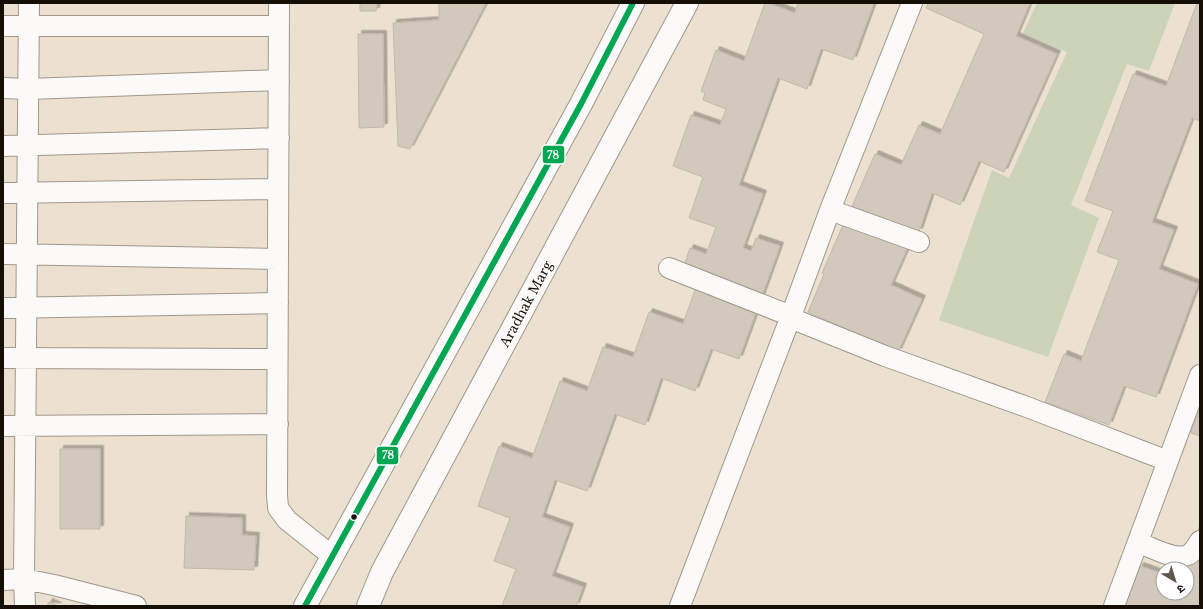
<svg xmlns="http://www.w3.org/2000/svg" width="1203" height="609" font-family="'Libre Baskerville','Noto Sans Devanagari',serif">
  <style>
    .green { fill: #ccd3b9 }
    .building { fill: #d2c8bc; stroke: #c2b9ad; filter: url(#shadow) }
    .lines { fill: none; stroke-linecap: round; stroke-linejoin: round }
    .minor-casing { stroke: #a0978b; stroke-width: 22 }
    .major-casing { stroke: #a0978b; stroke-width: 24 }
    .minor { stroke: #fcfaf8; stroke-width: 20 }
    .major { stroke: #fcfaf8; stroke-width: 22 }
    .bus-1-casing { stroke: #fff; stroke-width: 9 }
    .bus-1 { stroke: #00a651; stroke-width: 6 }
    .bus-dot { fill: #150e05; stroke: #fff; stroke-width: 1.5 }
    .labels { text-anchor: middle; stroke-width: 3; stroke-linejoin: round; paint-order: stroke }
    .street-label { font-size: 13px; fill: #150e05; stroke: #fff }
    .line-badge { stroke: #fff; stroke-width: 1.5 }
    .badge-label { font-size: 11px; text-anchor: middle; font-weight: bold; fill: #fff }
  </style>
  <defs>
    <filter id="shadow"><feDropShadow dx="3.5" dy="-3.5" stdDeviation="0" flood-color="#0004"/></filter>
  </defs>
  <rect width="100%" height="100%" fill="#ece0d0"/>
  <path class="green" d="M1037 3H1175L1149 71 1127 64 1071 205 1099 218 1048 357 939 320 992 170 1009 178 1067 52 1023 33Z"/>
  <path class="building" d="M360 3H377L376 11H360Z
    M439 3H486L410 149 398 146 393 23 439 20Z
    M765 3H768L795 13 798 3H874L853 60 821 49 807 89 778 78 739 185 763 194 743 248 751 251 756 238 780 246 739 359 711 349 695 391 661 378 645 425 615 414 587 491 555 480 542 517 570 527 552 576 583 587 576 606H502L516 569 494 561 510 518 478 506 499 446 532 458 560 381 587 391 603 347 633 357 649 312 683 324 696 287 679 280 690 248 706 254 716 227 689 218 703 177 673 166 691 115 720 125 726 109 703 100 705 93 701 91 716 50 744 61Z
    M928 3H1030L1016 36 1057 54 1004 172 979 161 960 205 932 193 919 232 852 206 875 154 901 165 919 125 940 134 984 34 926 8Z
    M1197 3H1200V121L1192 118 1152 222 1174 230 1159 269 1198 284 1156 397 1124 386 1109 425 1045 402 1064 354 1081 361 1119 260 1097 252 1113 211 1085 201 1133 74 1166 86Z
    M358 34H383L384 127 359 128Z
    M843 225 908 247 891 285 922 299 898 352 808 312 824 274 822 273Z
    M1200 408V436L1191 433Z
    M60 449H100V529H60Z
    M186 516 242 518V535L256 536 254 570 184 568Z
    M1200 525V606H1125L1140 566 1163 574V593H1187V569H1183Z
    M49 602 58 606H47Z"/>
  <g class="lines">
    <defs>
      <path id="minor" d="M279 3 277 495 278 508 287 520 332 556
        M3 26H279
        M3 88 28 89 279 80
        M3 146 279 138
        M3 193 278 189
        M830 210 912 3
        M919 242 830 210 791 316 798 321 885 356 1027 407 1168 461
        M3 254 278 259
        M669 268 791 316 680 606
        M3 308 278 303
        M3 358 277 359
        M3 426 278 424
        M1138 542C1150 547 1175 561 1188 555 1194 552 1197 546 1200 541
        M3 580 24 579 54 585 136 606
        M25 606 24 579 29 3
        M1114 606 1200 375"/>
      <g id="major">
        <path d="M305 606 581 104 633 3"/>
        <path id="s1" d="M368 606 382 572 687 3"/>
      </g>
    </defs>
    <use href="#minor" class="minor-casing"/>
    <use href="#major" class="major-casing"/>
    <use href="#minor" class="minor"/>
    <use href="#major" class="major"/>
    <defs>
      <path id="bus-1" d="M305 606 581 104 633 3"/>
    </defs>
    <use href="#bus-1" class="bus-1-casing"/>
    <use href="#bus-1" class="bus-1"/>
  </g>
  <circle class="bus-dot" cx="354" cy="517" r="3.5"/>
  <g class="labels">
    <g class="street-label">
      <text dy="5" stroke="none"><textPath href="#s1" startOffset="341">Aradhak Marg</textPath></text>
    </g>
  </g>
  <g class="line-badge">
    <rect x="542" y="145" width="23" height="19" rx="4" fill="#00a651"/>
    <rect x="376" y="446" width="23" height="19" rx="4" fill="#00a651"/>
  </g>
  <g class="badge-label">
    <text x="553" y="159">78</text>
    <text x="388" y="459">78</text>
  </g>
  <rect width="1203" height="609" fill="none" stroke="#150e05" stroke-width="8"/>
  <g transform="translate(1175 581) rotate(142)"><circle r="19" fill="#ffffff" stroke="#a19f9b"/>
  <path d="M0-3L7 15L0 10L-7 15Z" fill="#60584c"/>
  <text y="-6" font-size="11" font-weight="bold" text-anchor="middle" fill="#150e05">उ</text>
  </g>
</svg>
